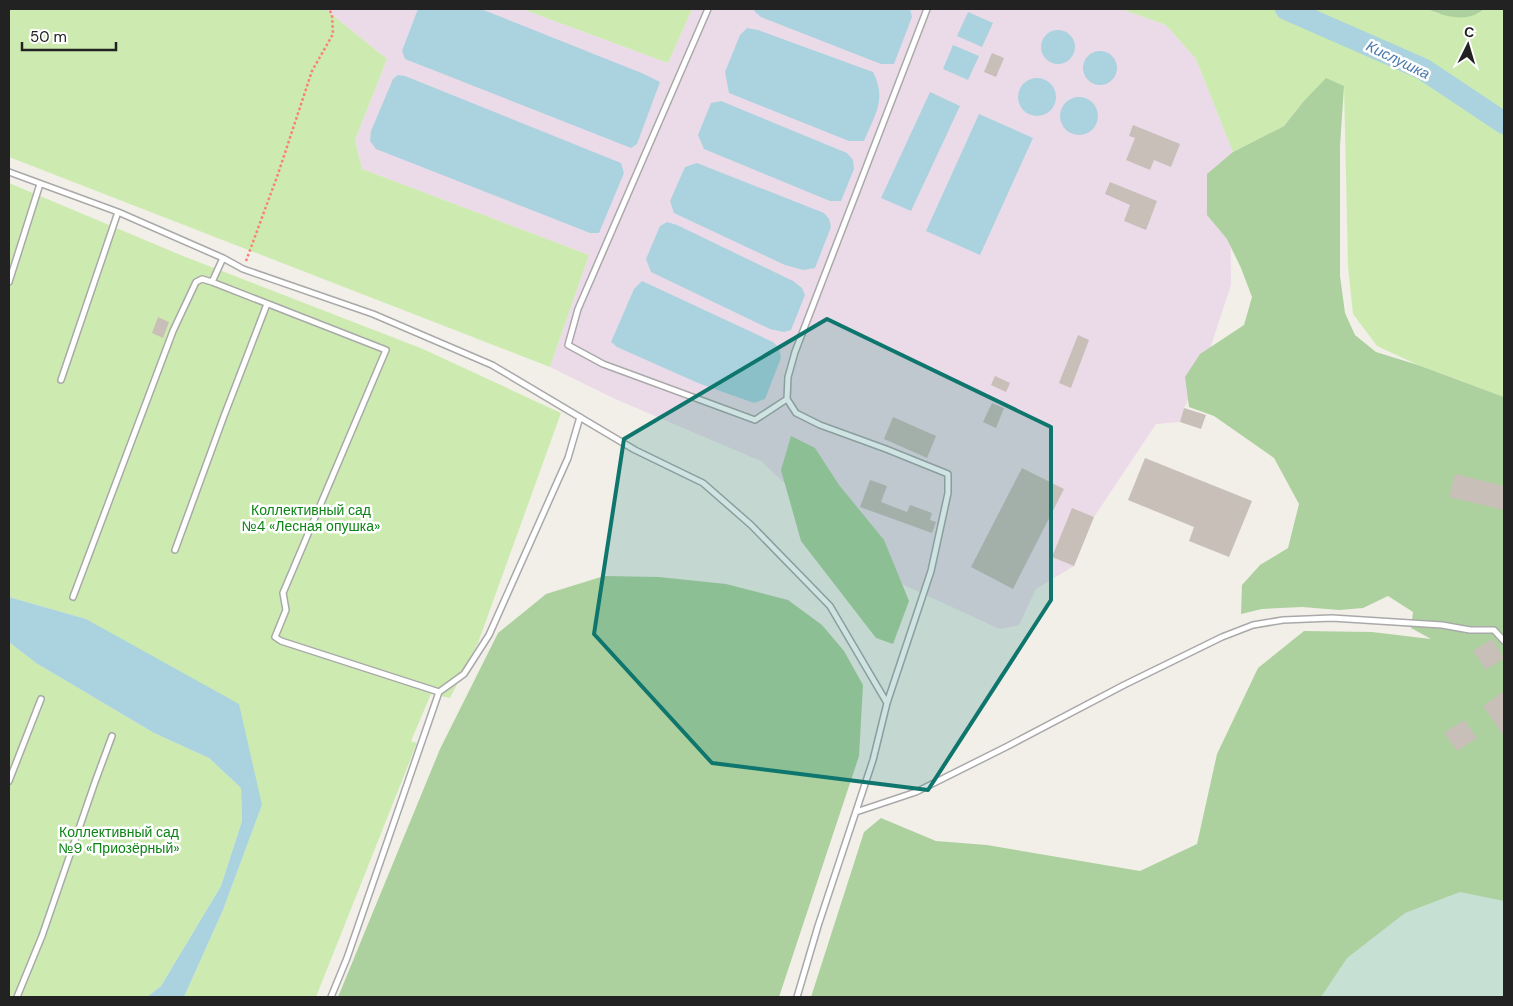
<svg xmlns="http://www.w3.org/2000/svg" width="1513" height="1006" font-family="'DM Sans',sans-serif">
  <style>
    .industrial { fill: #ebdbe8 }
    .grass { fill: #cdebb0 }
    .forest { fill: #add19e }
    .wetland { fill: #c6e0d4 }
    .water { fill: #aad3df }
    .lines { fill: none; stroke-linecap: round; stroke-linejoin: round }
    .river { stroke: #aad3df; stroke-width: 22 }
    .building { fill: #c7bfb8 }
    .service-casing { stroke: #a9a9a9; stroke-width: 8 }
    .path { stroke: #fa8072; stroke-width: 2.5; stroke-dasharray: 2.5 2.5; stroke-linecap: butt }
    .service { stroke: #fff; stroke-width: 5 }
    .marked { fill: #0f766e; fill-opacity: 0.2; stroke: #0f766e; stroke-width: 4; stroke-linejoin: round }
    .labels { text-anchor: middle; stroke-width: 5; stroke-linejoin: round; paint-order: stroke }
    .park-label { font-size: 14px; fill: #0c8416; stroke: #fff }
    .water-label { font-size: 15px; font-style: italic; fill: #4a7aab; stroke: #fff }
  </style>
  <rect width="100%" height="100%" fill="#f2efe9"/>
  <path class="industrial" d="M325 9H522L668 63 692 9H1121L1166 25 1196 59 1233 152 1230 187 1231 285 1204 367 1184 408 1180 422 1156 424 1094 517 1074 566 1036 589 1019 625 1000 629 882 575 761 461 615 399 550 367 589 255 362 169 355 140 387 59Z"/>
  <path class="grass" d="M9 9H325L387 59 355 140 362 169 589 255 550 367 9 157Z
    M522 9H692L668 63Z
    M1121 9H1428L1439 14H1478L1484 9H1504V397L1418 365 1377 346 1353 314 1348 266 1344 86 1303 102 1284 126 1233 152 1196 59 1166 25Z
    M9 183 183 256 423 349 561 413 478 643 450 698 431 694 411 741 417 743 316 997H184L223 910 262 805 86 619 9 597Z
    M9 642 36 663 154 733 209 758 241 788 242 821 221 886 161 986 147 997H9Z"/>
  <path class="forest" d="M1428 9H1484C1469 23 1445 17 1428 9Z
    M1326 78 1344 86 1340 146V276L1345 313 1355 335 1376 352 1418 365 1504 397V997H811L864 832 881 818 936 841 987 845 1140 871 1197 844 1217 754 1258 668 1304 631 1372 632 1431 639 1411 628 1413 612 1388 596 1363 608 1339 610 1302 607 1262 609 1241 614 1242 585 1260 565 1288 548 1299 504 1274 458 1214 416 1189 407 1185 377 1200 354 1244 325 1252 297 1241 268 1227 239 1207 215V174L1233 152 1284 126 1303 102Z
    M791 436 815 448 839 485 884 540 909 601 893 644 876 638 801 541 781 470Z
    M604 576 659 577 726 584 788 600 822 625 844 651 863 685 859 756 779 997H338L440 749 498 633 546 594Z"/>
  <path class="wetland" d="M1460 892 1504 901V997H1321L1347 958 1405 913Z"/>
  <path class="water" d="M418 9H481L644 74 660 82 637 144 631 148 405 59 402 51Z
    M754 9H910L912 17 894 64H881L761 17 755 12Z
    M968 12 993 23 982 47 957 36Z
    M747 28 758 30 873 72C887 100 875 114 864 141H849L729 93 725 72 740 35Z
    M1041 47a17 17 0 1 1 34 0a17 17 0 1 1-34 0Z
    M953 45 979 56 968 80 943 69Z
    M1083 68a17 17 0 1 1 34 0a17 17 0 1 1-34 0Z
    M398 75 405 76 621 163 624 173 599 233H590L376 149 370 141 371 131 393 79Z
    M1018 97a19 19 0 1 1 38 0a19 19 0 1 1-38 0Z
    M930 92 960 106 911 211 881 198Z
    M1060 116a19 19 0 1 1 38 0a19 19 0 1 1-38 0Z
    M721 101 847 153 853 160 854 169 841 201H830L704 149 698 135 711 103Z
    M979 114 1033 138 980 255 926 231Z
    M697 163 824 213 829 219 831 227 815 268 803 270 785 265 674 213 670 201 685 167Z
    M667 222 677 225 793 281 802 288 805 295 791 330 784 332 770 329 651 272 646 259 660 226Z
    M642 281 773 342 779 348 781 358 765 399 754 403 698 383 617 347 611 342 634 289Z
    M9 597 86 619 239 704 262 805 223 910 184 997H147L161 986 221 886 242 821 241 788 209 758 154 733 36 663 9 642Z"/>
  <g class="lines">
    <path class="river" d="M1286 9 1423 69 1504 123"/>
  </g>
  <path class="building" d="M992 53 1004 58 996 77 984 72Z
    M1133 125 1180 144 1171 167 1154 160 1150 170 1126 160 1135 138 1129 136Z
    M1110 182 1157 201 1146 230 1124 221 1130 205 1105 194Z
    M158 317 169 322 163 338 152 333Z
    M1078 335 1089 340 1071 388 1059 383Z
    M995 376 1010 383 1006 392 991 385Z
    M992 403 1004 408 996 428 983 422Z
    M1184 408 1206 415 1201 429 1180 422Z
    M893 417 936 436 927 458 884 439Z
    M1145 458 1252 501 1229 557 1189 541 1194 527 1128 500Z
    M1022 468 1064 489 1013 589 971 567Z
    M1455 474 1504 486V510L1449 497Z
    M870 480 887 486 881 502 907 512 910 505 932 513 930 520 936 522 932 533 860 507Z
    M1072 508 1094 517 1074 566 1052 557Z
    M1492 639 1504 658 1486 670 1473 651Z
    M1504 691V736L1483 706Z
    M1464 720 1477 738 1457 751 1444 733Z"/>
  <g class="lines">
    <defs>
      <path id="service" d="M708 9 578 309 568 345 603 364 755 420 787 399
        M9 172 118 212 223 258 243 269 373 314 492 365 635 450 703 483 751 525 830 606 887 703
        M9 282 40 184
        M212 282 386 350 283 593 286 610 275 637 281 641 439 692 347 958 331 997
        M61 380 118 212
        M175 550 224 416 267 304
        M73 597 173 331 196 282 202 279 212 282 223 258
        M439 692 464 674 489 635 568 458 580 417
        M9 781 41 699
        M856 812 916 792 1006 747 1124 685 1222 637 1253 625 1283 620 1332 618 1442 625 1470 630H1494L1504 641
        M17 997 42 936 95 782 112 736
        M797 997 818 926 873 760 887 703 931 571 948 493V474L886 449 820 425 796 413 787 399 788 377 795 352 927 9"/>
    </defs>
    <use href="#service" class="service-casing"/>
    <path class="path" d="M246 261 278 174 312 71 333 34 332 15 329 9"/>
    <use href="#service" class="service"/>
  </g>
  <path class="marked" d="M827 319 1051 427V600L928 790 712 763 594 634 624 439Z"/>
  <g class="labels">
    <g class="park-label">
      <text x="311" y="515">Коллективный сад<tspan x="311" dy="16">№4 «Лесная опушка»</tspan></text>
      <text x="119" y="837">Коллективный сад<tspan x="119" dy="16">№9 «Приозёрный»</tspan></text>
    </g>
    <g class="water-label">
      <text transform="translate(1398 60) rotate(26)" y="5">Кислушка</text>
    </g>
  </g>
  <rect width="1513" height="1006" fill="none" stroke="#222222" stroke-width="20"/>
  <g transform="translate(1468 45) rotate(5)" stroke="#ffffff" stroke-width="4" paint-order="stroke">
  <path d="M0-4L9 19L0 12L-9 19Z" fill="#222222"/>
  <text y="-8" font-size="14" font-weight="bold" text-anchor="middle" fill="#222222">С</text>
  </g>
  <path d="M22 42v8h94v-8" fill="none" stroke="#222222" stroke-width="2.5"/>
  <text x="30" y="42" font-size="15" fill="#222222" stroke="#ffffff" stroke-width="4" paint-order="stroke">50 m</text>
</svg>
